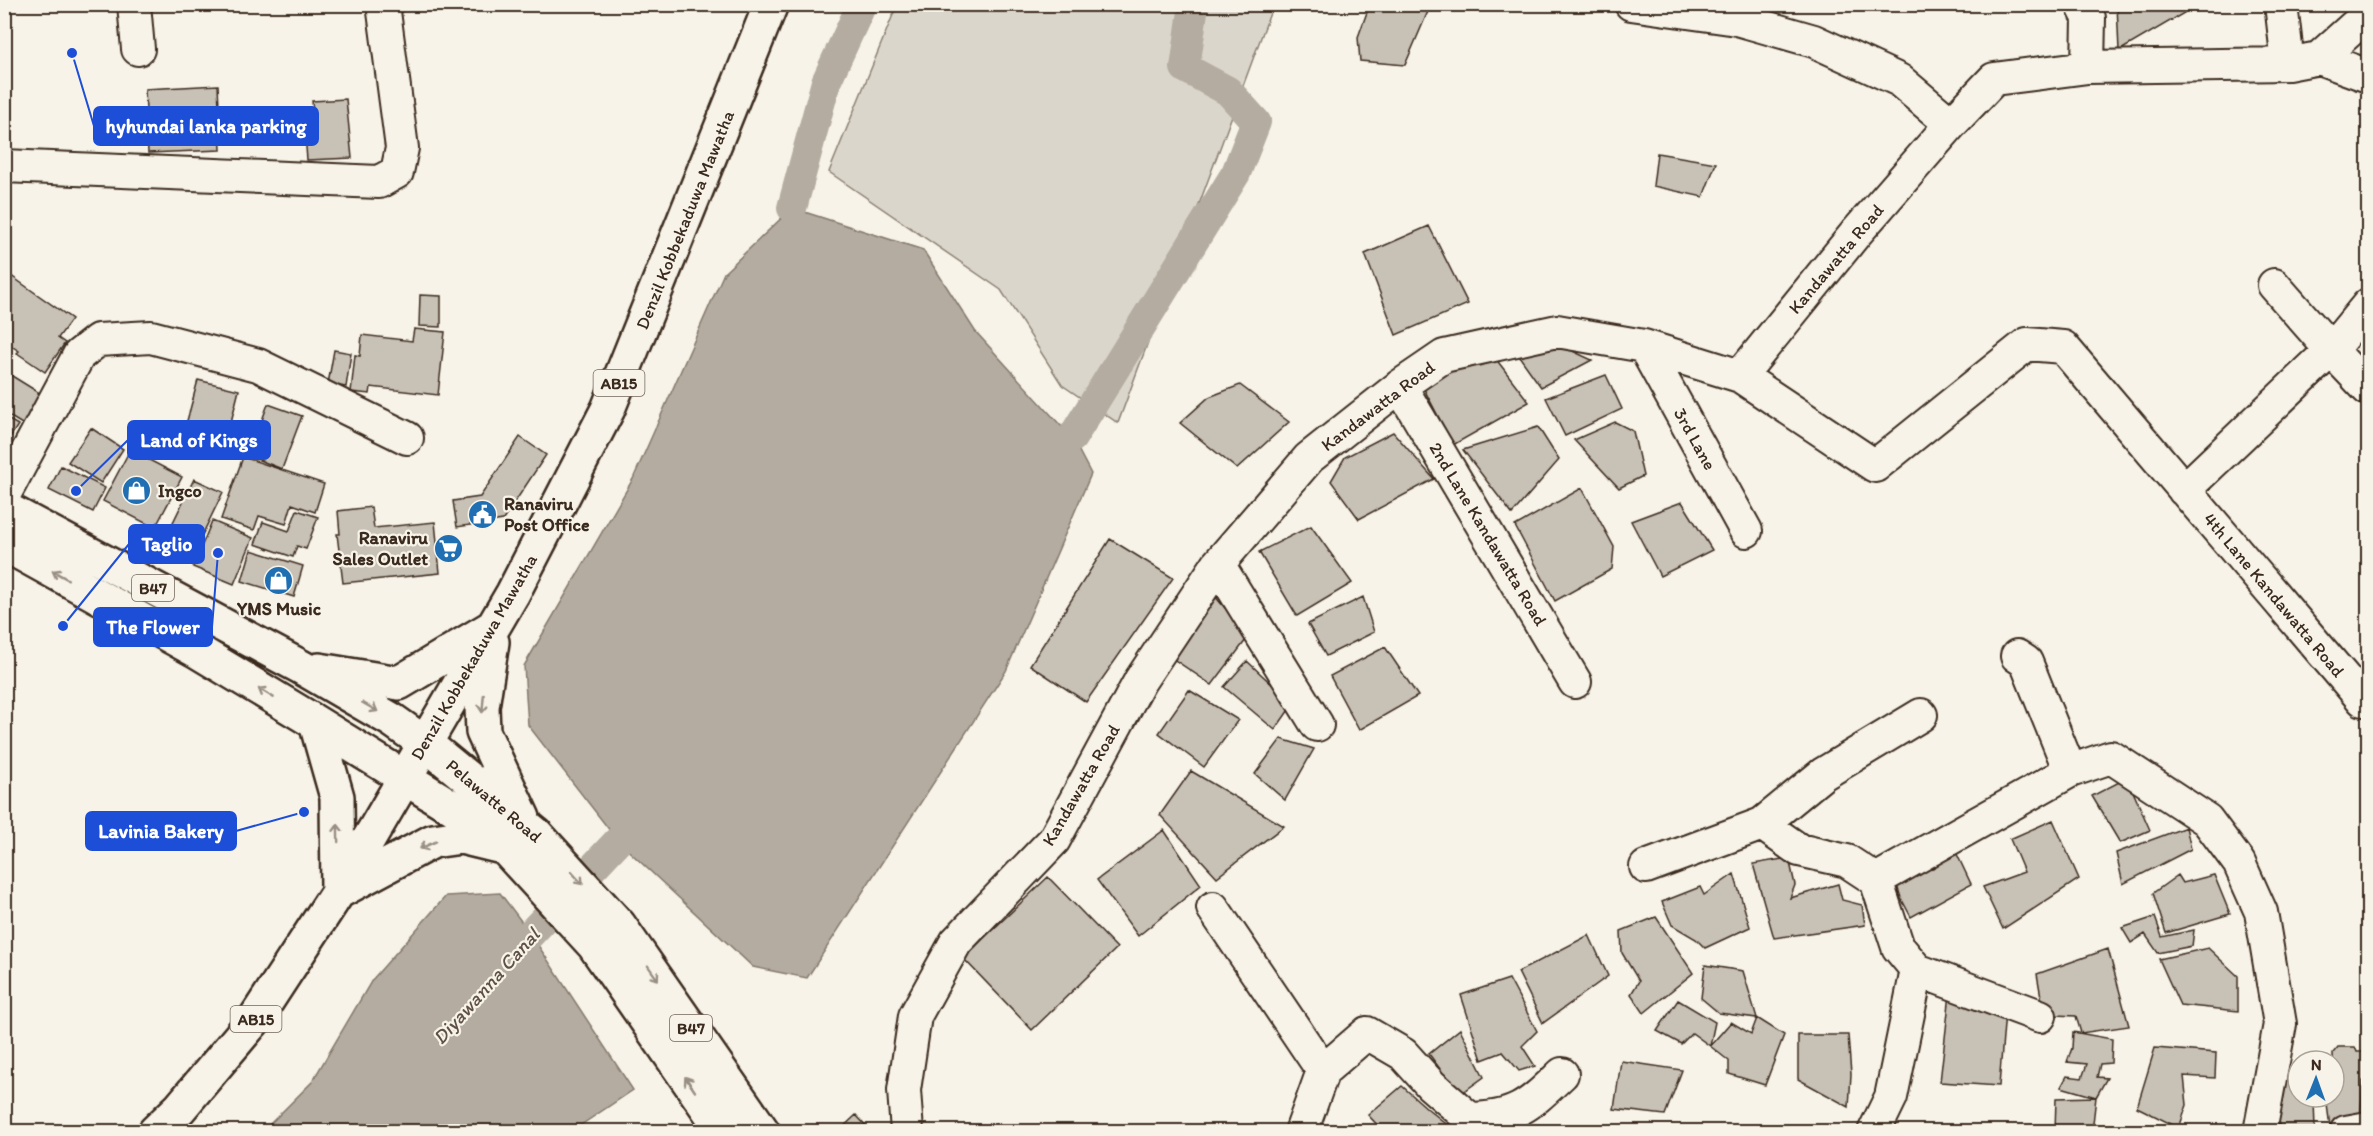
<svg xmlns="http://www.w3.org/2000/svg" width="2373" height="1136" font-family="Itim,sans-serif">
  <style>
    .green { fill: #dbd6cb; stroke: #8b8074; stroke-width: 1.5 }
    .water { fill: #b4aca0; stroke: #84786c; stroke-width: 1.5 }
    .lines { fill: none; stroke-linecap: round; stroke-linejoin: round }
    .canal { stroke: #b4aca0; stroke-width: 30 }
    .building { fill: #c8c1b6; stroke: #3b2a1e; stroke-width: 1.5 }
    .street-casing { stroke: #3b2a1e; stroke-width: 36 }
    .primary-casing { stroke: #3b2a1e; stroke-width: 38 }
    .street { stroke: #f7f3e8; stroke-width: 32 }
    .primary { stroke: #f7f3e8; stroke-width: 33 }
    .oneway { stroke: #998e83 }
    .labels { text-anchor: middle; stroke-width: 4.5; stroke-linejoin: round; paint-order: stroke }
    .shield { fill: #f7f3e8; stroke: #73665b; stroke-width: 1.5 }
    .shield-label { font-size: 16px; font-weight: bold; fill: #3b2a1e }
    .street-label { font-size: 18px; fill: #3b2a1e; stroke: #f7f3e8 }
    .poi-label { font-size: 18px; font-weight: bold; fill: #3b2a1e; stroke: #f7f3e8; text-anchor: start }
    .water-label { font-size: 20px; font-style: italic; fill: #5f5145; stroke: #f7f3e8 }
    .leader { fill: none; stroke: #1d4ed8; stroke-width: 2 }
    .callout-dot { fill: #1d4ed8; stroke: #f7f3e8; stroke-width: 2 }
    .callout { fill: #1d4ed8; stroke: #1d4ed8; stroke-width: 2 }
    .callout-label { font-size: 20px; text-anchor: middle; font-weight: bold; fill: #fff }
  </style>
  <rect width="100%" height="100%" fill="#f7f3e8"/>
  <filter id="ink" filterUnits="userSpaceOnUse"><feTurbulence type="fractalNoise" baseFrequency=".0167" numOctaves="2"/><feDisplacementMap in="SourceGraphic" scale="12" xChannelSelector="R" yChannelSelector="G"/><feConvolveMatrix kernelMatrix="1 2 1 2 8 2 1 2 1" color-interpolation-filters="sRGB"/></filter>
  <g filter="url(#ink)">
    <path class="green" d="M897 5H1273L1118 423 1062 385 1001 290 829 172Z"/>
    <path class="water" d="M792 208 923 250 975 331 1072 438 1091 474 1006 671 807 978 753 967 618 841 528 725 524 666 633 479 724 273Z
      M500 893 530 933 633 1090 572 1131H263L312 1082 372 980 446 896Z"/>
    <g class="lines">
      <path class="canal" d="M792 208 826 82 862 4
        M1072 438 1236 173 1256 122 1228 91 1185 68 1194 4
        M503 963 618 841"/>
    </g>
    <path class="building" d="M1370 4H1402L1429 9 1405 65 1360 61 1358 37Z
      M2117 4H2181L2184 13 2119 51Z
      M218 85 221 150 148 153 145 89Z
      M346 99 352 158 307 160 305 134 315 133 312 101Z
      M1657 153 1716 163 1703 197 1653 186Z
      M1429 226 1468 304 1396 335 1365 254Z
      M7 273 72 319 58 338 65 343 45 372 17 353 19 351 4 341V276Z
      M420 295 441 296V327L419 326Z
      M414 329 445 332 438 395 371 387 370 394 351 392 355 355 360 356 362 335 412 341Z
      M1543 341 1566 348 1592 360 1541 387 1519 356Z
      M334 350 351 353 346 387 328 384Z
      M1489 350 1529 402 1453 445 1422 385Z
      M4 371 46 397 27 427 4 413Z
      M1606 375 1622 409 1565 436 1546 398Z
      M198 380 239 390 226 442 184 432Z
      M1240 385 1289 422 1237 469 1180 423 1209 397Z
      M268 404 302 416 282 469 249 456Z
      M4 417 18 425 4 447Z
      M1615 422 1633 431 1643 476 1619 488 1574 440Z
      M1538 427 1559 460 1512 514 1463 450Z
      M91 428 123 449 101 483 68 462Z
      M1393 432 1434 479 1359 519 1331 481 1345 457Z
      M520 437 546 455 503 520 457 527 453 501 480 497Z
      M130 450 182 477 155 528 103 501Z
      M243 457 324 484 315 512 292 504 286 524 259 516 254 530 221 519Z
      M61 466 105 488 93 512 49 490Z
      M194 479 223 492 192 556 163 543Z
      M1582 488 1614 547 1612 569 1555 601 1515 526Z
      M1682 502 1712 550 1660 576 1631 521Z
      M371 507 374 528 435 522 440 573 343 583 337 534H340L338 511Z
      M297 510 318 517 306 549 297 546 293 557 255 544 263 522 289 531Z
      M212 521 253 538 234 584 193 567Z
      M1311 526 1352 583 1297 616 1259 552Z
      M1110 539 1173 578 1086 702 1030 665Z
      M251 550 303 566 294 597 242 581Z
      M1213 594 1249 636 1212 685 1169 656Z
      M1363 597 1374 632 1326 656 1308 624Z
      M1385 647 1418 696 1359 730 1330 676Z
      M1247 661 1293 704 1275 730 1224 687Z
      M1189 690 1238 720 1204 767 1159 733Z
      M1281 739 1314 749 1285 800 1255 774Z
      M1191 771 1284 826 1217 877 1160 815Z
      M2127 778 2150 830 2120 843 2092 796Z
      M2053 820 2079 879 2003 929 1983 887 2024 872 2010 839Z
      M2186 827 2191 849 2123 884 2116 853Z
      M1164 830 1201 885 1138 936 1097 880Z
      M1955 850 1971 884 1911 917 1901 898 1896 882Z
      M1789 858 1795 885 1790 898 1838 884 1842 900 1862 905 1865 925 1774 938 1753 864Z
      M1734 874 1750 927 1705 948 1696 939 1672 925 1662 902 1700 887 1704 895Z
      M2178 875 2183 883 2214 875 2230 914 2166 933 2153 893Z
      M1048 877 1117 948 1032 1030 963 958Z
      M1656 917 1693 973 1644 1013 1631 994 1639 981 1622 953 1621 931Z
      M2155 917 2162 937 2194 930 2192 946 2158 953 2145 934 2131 943 2122 928Z
      M1589 935 1608 976 1543 1023 1518 972Z
      M2208 948 2238 976V1011L2180 1005 2159 959Z
      M2108 949 2129 1026 2081 1033 2076 1016 2055 1015 2041 997 2037 974Z
      M1705 965 1743 971 1757 1018 1719 1013 1701 998Z
      M1509 979 1537 1031 1522 1046 1535 1066 1519 1071 1503 1052 1482 1060 1461 995Z
      M1950 994 2005 1012 1999 1086 1940 1082Z
      M1678 1000 1715 1022 1710 1046 1692 1033 1681 1044 1657 1031Z
      M1757 1018 1784 1035 1765 1085 1729 1074V1061L1710 1046 1731 1022 1751 1034Z
      M1460 1029 1484 1077 1459 1095 1429 1054Z
      M2073 1032 2112 1039 2111 1063 2100 1064 2097 1077 2107 1078 2096 1097 2061 1087 2067 1076 2082 1078 2087 1064 2067 1062 2072 1048Z
      M1798 1035H1848L1851 1074 1849 1107 1798 1079Z
      M2338 1047H2355L2357 1052H2368V1079L2363 1081 2360 1122 2330 1127 2326 1097H2334L2333 1053Z
      M2155 1048 2216 1053 2215 1078 2184 1076 2187 1105 2179 1128 2137 1107Z
      M1621 1061 1682 1070 1665 1115 1614 1109Z
      M2298 1078V1097H2312L2314 1100 2315 1130 2274 1132 2276 1082Z
      M1402 1086 1428 1109 1456 1132H1384L1368 1115Z
      M2096 1097 2092 1132H2055L2056 1098Z
      M856 1115 872 1132 839 1131Z"/>
    <g class="lines">
      <defs>
        <path id="street" d="M134 4 138 49
          M1631 4 1737 19 1814 41 1899 80 1951 124
          M2082 4 2089 18 2088 67
          M2281 4 2288 64
          M2319 58 2368 14
          M2319 58 2368 76
          M4 166 379 182 397 172 402 148 383 4
          M2368 305 2331 350 2368 389
          M1644 346 1746 531
          M1740 376 1856 233 1951 124 1994 79 2088 67 2288 64 2319 58
          M1400 386 1575 682
          M2184 490 2331 350 2274 285
          M4 495 79 355 98 340 151 337 258 365 407 438
          M1218 564 1317 725
          M2017 656 2026 662 2070 771
          M1762 824 1799 850 1847 861 1876 880
          M1646 867 1762 824 1823 774 1921 715
          M1876 880 2070 771 2111 757 2207 820 2239 863 2261 912 2280 1024 2260 1132
          M1213 908 1323 1071
          M1917 970 2040 1016
          M907 1132 904 1090 915 1016 956 942 1054 840 1140 681 1218 564 1309 458 1400 386 1444 356 1557 331 1644 346 1740 376 1875 466 2027 344 2063 347 2363 700
          M1301 1132 1323 1071 1367 1033 1403 1054 1431 1085 1470 1119C1518 1118 1529 1105 1562 1074
          M1874 1132 1891 1097 1917 970 1898 947 1876 880
          M2346 1132 2368 1128"/>
        <path id="primary" d="M4 508 301 667 392 720 426 744 537 835 619 925 763 1132
          M4 544 199 652 305 716 460 812 505 848 594 945 724 1132
          M492 642 482 707 483 732 523 818
          M319 670 399 683 491 628
          M316 723 337 797 338 890
          M338 892 433 841 461 837 498 846
          M155 1132 180 1108 255 1019 338 892 513 593 608 409 771 4"/>
      </defs>
      <use href="#street" class="street-casing"/>
      <use href="#primary" class="primary-casing"/>
      <use href="#street" class="street"/>
      <use href="#primary" class="primary"/>
    </g>
    <defs><path id="oneway-shaft" d="M-6 0H5M1.5-3L5.5 0L1.5 3" fill="none" stroke-width="1.6" stroke-linecap="round" stroke-linejoin="round" transform="scale(1.5)"/></defs>
    <g class="oneway">
      <use href="#oneway-shaft" transform="translate(60 575) rotate(-151)"/>
      <use href="#oneway-shaft" transform="translate(266 693) rotate(-149)"/>
      <use href="#oneway-shaft" transform="translate(483 704) rotate(95)"/>
      <use href="#oneway-shaft" transform="translate(370 707) rotate(30)"/>
      <use href="#oneway-shaft" transform="translate(338 833) rotate(-91)"/>
      <use href="#oneway-shaft" transform="translate(428 845) rotate(156)"/>
      <use href="#oneway-shaft" transform="translate(577 878) rotate(48)"/>
      <use href="#oneway-shaft" transform="translate(653 973) rotate(55)"/>
      <use href="#oneway-shaft" transform="translate(690 1084) rotate(-124)"/>
    </g>
  </g>
  <defs>
    <symbol id="shop-disc" viewBox="-11 -11 22 22"><circle r="9.5" fill="#1f6fb2" stroke="#f7f3e8"/><path d="M-5-2.5h2.3a2.7 3.5 0 0 1 5.4 0H5L5.5 6h-11ZM-1.5-2.5h3a1.5 2.3 0 0 0-3 0Z" fill="#fff"/></symbol>
    <symbol id="civic-disc" viewBox="-11 -11 22 22"><circle r="9.5" fill="#1f6fb2" stroke="#f7f3e8"/><path d="M-.6-6.5H3V-4.5H.6V-3L4-1V1h2V6H-6V1h2V-1L-.6-3ZM-1.2 2.5V6h2.4V2.5Z" fill="#fff"/></symbol>
    <symbol id="supermarket-disc" viewBox="-11 -11 22 22"><circle r="9.5" fill="#1f6fb2" stroke="#f7f3e8"/><path d="M-6-5.5h2.5l.6 2H6L4.5 2H-2.5L-4.4-4H-6ZM-1.5 3.2a1.3 1.3 0 1 0 .1 0ZM3 3.2a1.3 1.3 0 1 0 .1 0Z" fill="#fff"/></symbol>
  </defs>
  <g fill-rule="evenodd">
    <use href="#shop-disc" x="120" y="474" width="33" height="33"/>
    <use href="#civic-disc" x="466" y="498" width="33" height="33"/>
    <use href="#supermarket-disc" x="432" y="532" width="33" height="33"/>
    <use href="#shop-disc" x="262" y="564" width="33" height="33"/>
  </g>
  <g class="labels">
    <g class="shield">
      <rect x="593.5" y="370" width="51" height="26" rx="4.5"/>
      <rect x="132" y="575" width="42" height="26" rx="4.5"/>
      <rect x="230.5" y="1006" width="51" height="26" rx="4.5"/>
      <rect x="670" y="1015" width="42" height="26" rx="4.5"/>
    </g>
    <g class="shield-label">
      <text x="619" y="389">AB15</text>
      <text x="153" y="594">B47</text>
      <text x="256" y="1025">AB15</text>
      <text x="691" y="1034">B47</text>
    </g>
    <g class="street-label">
      <text transform="translate(685 220) rotate(-68)" y="6">Denzil Kobbekaduwa Mawatha</text>
      <text transform="translate(1836 259) rotate(-50)" y="6">Kandawatta Road</text>
      <text transform="translate(1378 406) rotate(-37)" y="6">Kandawatta Road</text>
      <text transform="translate(1695 439) rotate(61)" y="6">3rd Lane</text>
      <text transform="translate(1488 534) rotate(59)" y="6">2nd Lane Kandawatta Road</text>
      <text transform="translate(2274 595) rotate(50)" y="6">4th Lane Kandawatta Road</text>
      <text transform="translate(474 657) rotate(-60)" y="6">Denzil Kobbekaduwa Mawatha</text>
      <text transform="translate(1081 785) rotate(-60)" y="6">Kandawatta Road</text>
      <text transform="translate(494 801) rotate(40)" y="6">Pelawatte Road</text>
    </g>
    <g class="poi-label">
      <text x="158" y="497">Ingco</text>
      <text x="504" y="510">Ranaviru<tspan x="504" dy="21">Post Office</tspan></text>
      <text x="428" y="544" text-anchor="end">Ranaviru<tspan x="428" dy="21">Sales Outlet</tspan></text>
      <text x="279" y="615" text-anchor="middle">YMS Music</text>
    </g>
    <g class="water-label">
      <text transform="translate(486 986) rotate(-48)" y="7">Diyawanna Canal</text>
    </g>
  </g>
  <path class="leader" d="M72 53L94 126M76 491L128 440M63 626L129 544M218 553L212 627M304 812L236 831"/>
  <g class="callout-dot">
    <circle cx="72" cy="53" r="6"/>
    <circle cx="76" cy="491" r="6"/>
    <circle cx="63" cy="626" r="6"/>
    <circle cx="218" cy="553" r="6"/>
    <circle cx="304" cy="812" r="6"/>
  </g>
  <g class="callout">
    <rect x="94" y="107" width="224" height="38" rx="6"/>
    <rect x="128" y="421" width="142" height="38" rx="6"/>
    <rect x="129" y="525" width="75" height="38" rx="6"/>
    <rect x="94" y="608" width="118" height="38" rx="6"/>
    <rect x="86" y="812" width="150" height="38" rx="6"/>
  </g>
  <g class="callout-label">
    <text x="206" y="133">hyhundai lanka parking</text>
    <text x="199" y="447">Land of Kings</text>
    <text x="167" y="551">Taglio</text>
    <text x="153" y="634">The Flower</text>
    <text x="161" y="838">Lavinia Bakery</text>
  </g>
  <rect width="2373" height="1136" fill="none" stroke="#f7f3e8" stroke-width="24"/>
  <rect x="12" y="12" width="2349" height="1112" fill="none" stroke="#3b2a1e" stroke-width="2" filter="url(#ink)"/>
  <g transform="translate(2316 1079) rotate(1)"><circle r="28" fill="#f7f3e8" stroke="#aca397" stroke-width="1.5"/>
  <path d="M0-4.5L10 22L0 15L-10 22Z" fill="#1f6fb2"/>
  <text y="-9" font-size="16" font-weight="bold" text-anchor="middle" fill="#3b2a1e">N</text>
  </g>
</svg>
